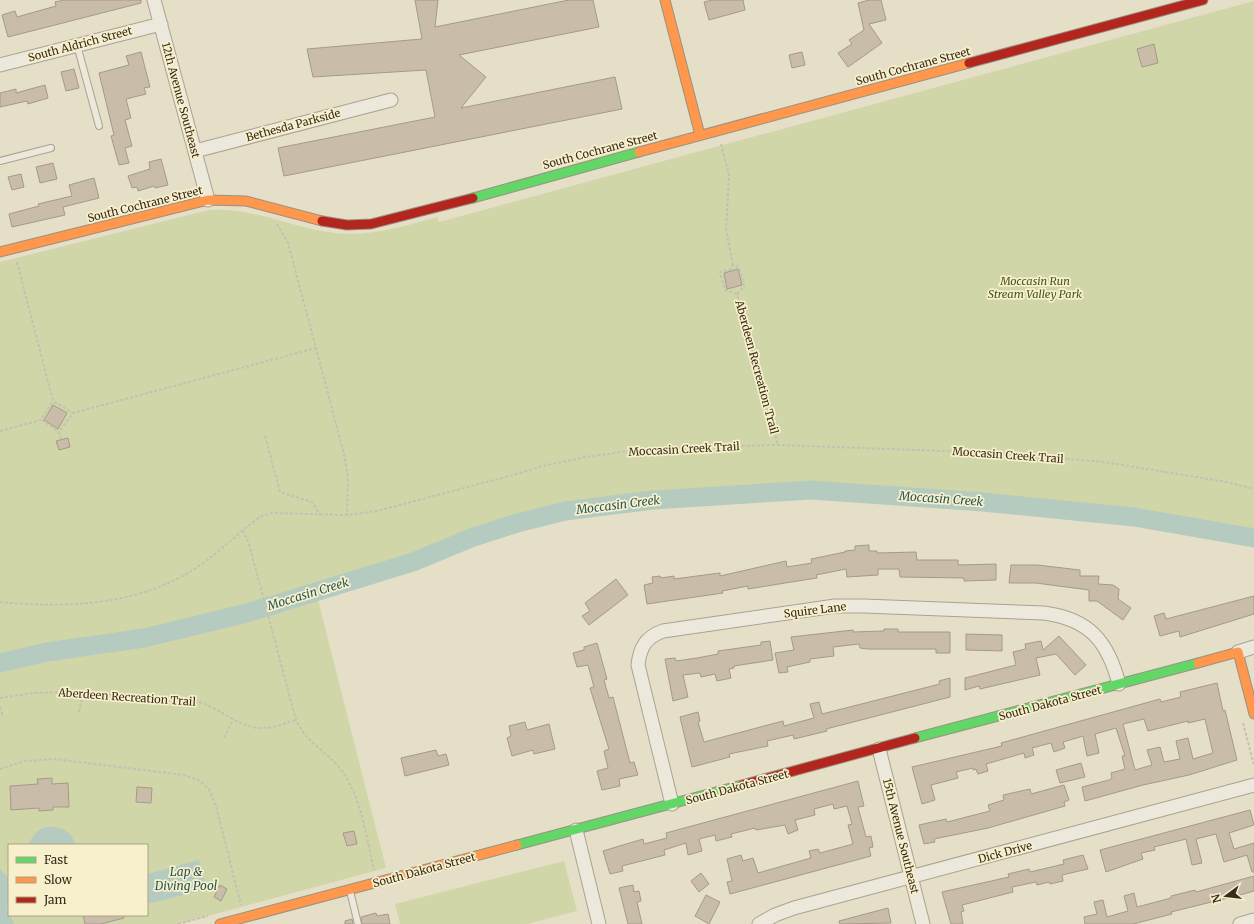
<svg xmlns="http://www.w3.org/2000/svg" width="1254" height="924" font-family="Merriweather,serif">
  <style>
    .green { fill: #d1d6a9; fill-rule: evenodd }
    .water { fill: #b5cbbf }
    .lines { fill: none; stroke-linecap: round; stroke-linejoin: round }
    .river { stroke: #b5cbbf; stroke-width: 19 }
    .building { fill: #c9bda9; stroke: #a59a88; fill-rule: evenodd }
    .lane-casing { stroke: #a9a392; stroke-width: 8 }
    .street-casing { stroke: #a9a392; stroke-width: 15 }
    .fast-casing { stroke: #999282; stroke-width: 11 }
    .slow-casing { stroke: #999282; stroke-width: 11 }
    .jam-casing { stroke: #999282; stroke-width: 11 }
    .path { stroke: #c4c0b2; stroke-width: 2; stroke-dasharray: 3 2; stroke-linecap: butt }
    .lane { stroke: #ece8db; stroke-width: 6 }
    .street { stroke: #ece8db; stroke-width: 13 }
    .fast { stroke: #63d668; stroke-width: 9 }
    .slow { stroke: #ff974d; stroke-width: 9 }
    .jam { stroke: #b3261e; stroke-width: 9 }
    .labels { text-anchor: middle; stroke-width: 3.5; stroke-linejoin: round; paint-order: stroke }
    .street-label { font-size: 11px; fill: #382c1a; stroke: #f8f0cc }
    .park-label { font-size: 11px; font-style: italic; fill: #42561f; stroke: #f8f0cc }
    .water-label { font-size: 12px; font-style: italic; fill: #285759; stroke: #f8f0cc }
  </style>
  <rect width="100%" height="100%" fill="#e5dfc8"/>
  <path class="green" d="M1254 1V538L1134 517 983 502 811 490 653 500 565 511 517 523 471 538 413 562 316 592 386 868 178 924H0V262L209 210C253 207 292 228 335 233 370 237 404 226 437 217L439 222ZM9 845H147V915H9Z
    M564 861 577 911 527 924H400L395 904Z"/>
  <path class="water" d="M45 827C59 826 72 830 75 845H27L37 831Z
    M199 860 207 889 147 904V874Z
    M0 869 9 878V904L6 906 14 924H0Z"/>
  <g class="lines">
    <path class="river" d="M0 663 47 652 144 638 247 613 413 562 471 538 517 523 565 511 653 500 811 490 983 502 1134 517 1254 538"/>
  </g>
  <path class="building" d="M64 0H141V3L8 37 2 15 15 11 17 17 56 6 55 2Z
    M415 0H438L435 27 569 0H593L599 27 459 55 486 77 461 108 615 77 622 109 284 176 278 148 435 117 426 70 313 77 307 49 422 39Z
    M712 0H743L745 10 709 20 704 2Z
    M869 0H881L886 20 869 24 882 43 848 67 838 53 852 44 849 40 864 30 858 3Z
    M1154 44 1158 63 1142 67 1137 49Z
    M141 52 150 87 144 88 146 94 126 99 131 118 125 120 132 146 125 148 129 163 119 165 111 136 114 135 99 73 129 65 126 56Z
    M802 52 805 65 792 68 789 55Z
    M74 69 79 88 66 91 61 72Z
    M45 85 48 98 28 104 27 101 0 107V93L16 89V93Z
    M161 159 168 185 155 188 154 186 138 191 137 187 132 188 128 176 150 169 149 162Z
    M53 163 57 179 40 183 36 167Z
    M21 174 24 187 12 190 8 177Z
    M94 178 99 198 63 207 65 215 12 227 9 214 39 206 38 204 72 196 69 185Z
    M738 269 742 285 727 289 724 273Z
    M53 405 67 413 58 429 44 420Z
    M68 438 70 447 59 450 56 441Z
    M869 545V551H877V553L916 552 917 560H958V565L996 564V580L964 581V578L900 577 899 569H878V575L847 577 846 569 816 575 817 578 804 580 748 589V586L722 591 723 593 647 604 644 585 653 583 652 577 660 576 661 578 674 576V579L720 573V576L786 561 787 567 812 563 811 559 845 552V551L855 550V546Z
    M1011 565H1037L1080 570V576H1099L1098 584 1113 585 1119 589 1118 599 1131 608 1123 620 1097 601H1089V590L1036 583H1009Z
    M616 579 628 595 589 625 582 616 590 611 585 603Z
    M1254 596V614L1180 637 1179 631 1160 636 1154 616 1164 613 1166 619Z
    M884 629H898V632H950V653H936V649H868L860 648 859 644 833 647 834 656 810 659V662L787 667 788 672 779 673 775 653 794 650 791 637 853 630V632L884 631Z
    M966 634 1002 635V651L966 650Z
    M1059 636 1086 665 1075 675 1056 654 1036 658 1040 675 980 689 979 686 965 690V678L1016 665 1013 652 1026 649 1025 644 1041 641 1043 650Z
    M770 641 773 660 734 666V668L729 669 731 678 717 681 715 674 701 677 700 673 683 675 688 697 673 701 665 659 675 658 676 661 697 658 718 654V651L761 645V642Z
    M597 643 607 679 604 680 609 698 613 697 630 763 634 762 638 775 619 779 620 786 602 790 597 771 608 768 604 751 609 749 590 688 594 687 588 665 577 667 573 653 584 650V647Z
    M950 678V697L826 729 827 731 794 739 793 735 767 741 768 746 729 754 730 757 692 767 680 717 698 712 700 721 698 722 704 742 783 721 784 726 814 718 810 704 819 702 822 714 940 684 939 681Z
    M1217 683 1223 711 1225 710 1237 760 1189 775 1143 785 1085 801 1082 787 1109 780 1112 778 1111 773 1125 769 1122 756H1125L1116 728 1095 734 1099 753 1087 756 1083 736 1063 742 1065 748 1054 752 1051 743 1032 748 1034 755 1025 758 1024 753 986 764 988 771 978 774 976 769 973 770V768L956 772 958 778 931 785 935 800 922 804 912 767 1002 746 1001 743 1160 699 1161 702 1181 697 1180 692ZM1144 719 1148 731 1188 721V723L1205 719 1213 753 1193 759 1188 738 1176 741 1180 759 1164 762 1160 747 1147 750 1152 765 1135 770 1123 724Z
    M525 722 527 730 549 724 555 749 534 754 533 750 512 756 507 738 511 736 509 726Z
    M436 750 438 756 446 754 449 765 405 776 401 758Z
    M1081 763 1085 777 1060 783 1056 770Z
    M52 778V784L68 783 69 807H53V810L39 811V808L11 810 10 786 38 784 37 779Z
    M858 781 864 806 858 807 866 837 871 836 873 847 869 848 871 856 730 894 727 882 732 881 727 859 741 855 743 861 753 858 758 873 811 858 809 851 818 849 820 853 853 844 848 825 852 824 847 806 834 809 833 804 814 809 815 815 795 820 798 830 788 834 785 825 756 830 755 828 731 834 732 837 716 841 715 835 699 839 702 851 688 855 686 843 664 850 665 855 622 866 623 871 610 874 603 851 643 839 644 844 667 838 666 833Z
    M1064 785 1069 800 1064 802 1065 806 988 828 934 839 935 842 924 844 919 825 946 819 947 822 990 811 988 805 1004 800 1003 795 1030 789 1031 794Z
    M137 787 152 788 151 803 136 802Z
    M1250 810 1254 825 1229 833 1234 849 1254 843V872H1252L1247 855 1224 862 1216 834 1196 839 1202 863 1192 865 1186 839 1154 847 1155 850 1141 853 1143 859 1106 872 1100 850Z
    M354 831 357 844 347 846 343 833Z
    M1083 855 1088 869 1062 875 1063 881 1050 884 1049 882 1037 885 1036 882 1012 887 1013 892 962 905 964 911 961 912 963 924H951L942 892 1009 877 1008 874 1029 869 1030 872 1064 864 1063 860Z
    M701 873 709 884 699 892 691 881Z
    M1254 876V891L1240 895 1171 912 1172 914 1133 924H1085L1084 917 1097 914 1094 902 1103 900 1107 917 1128 911 1124 896 1134 893 1137 907 1171 898V896L1195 890 1196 892Z
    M220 885 227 889 221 901 214 897Z
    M633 885 634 892 639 891 641 901 637 902 642 924H628L619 888Z
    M706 895 720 902 709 924 695 916Z
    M888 908 891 923 840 924 839 921Z
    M376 913 377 916 388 914 390 924H362L361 917Z
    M83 915H124V918L101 924H85Z
    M352 919 353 924H345V921Z"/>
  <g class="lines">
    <defs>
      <path id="lane" d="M77 45 99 126
        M0 161 51 148
        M350 891 358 924"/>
      <path id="street" d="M154 0 208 200
        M0 65 161 24
        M195 151 391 100
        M1238 652 1254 647
        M879 749 923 924
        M672 804 638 665C640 647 646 637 663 631L835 606H864L1044 613C1090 619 1108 642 1119 684
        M576 830 599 924
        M759 924 775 915 794 908 1254 785
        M1240 924 1254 920"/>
      <path id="fast" d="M473 198 639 152
        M915 738 1198 663
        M517 845 742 785"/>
      <path id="slow" d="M665 0 700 135
        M639 152 969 63
        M0 252 208 200 246 201 322 221
        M1198 663 1238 652 1254 714
        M220 924 517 845"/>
      <path id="jam" d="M969 63 1203 0
        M322 221 347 225 371 224 473 198
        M742 785 915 738"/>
    </defs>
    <use href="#lane" class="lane-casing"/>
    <use href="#street" class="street-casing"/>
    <use href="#fast" class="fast-casing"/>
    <use href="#slow" class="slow-casing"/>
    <use href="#jam" class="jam-casing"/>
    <path class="path" d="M721 144 729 175 726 230 733 264 739 268 744 286 737 294 778 445
      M277 224 288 243 344 454 348 479 347 515
      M17 262 53 401 73 413
      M733 264 731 269 720 272 725 290 737 294
      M42 420 59 432
      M0 431 41 420 53 401
      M265 436 280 492 312 502 320 515
      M61 439 59 432 73 413 316 348
      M243 530 249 544 296 720C307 744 327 751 342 771 362 799 366 837 374 870
      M0 602C62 608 130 606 186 574 213 559 235 535 260 517L272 513 347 515 377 511 517 474 542 466 586 457 649 448 778 445 1002 453 1104 462 1227 482 1254 489
      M0 698 33 693 69 692 195 701C219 706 238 729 263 728 274 728 285 723 296 720
      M0 707 3 717
      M79 712 83 694
      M1243 723 1254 765
      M224 738 233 719
      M0 769 25 761 54 759 184 775 199 780 209 789 216 806 241 905
      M178 924 208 916"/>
    <use href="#lane" class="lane"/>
    <use href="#street" class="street"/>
    <use href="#fast" class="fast"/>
    <use href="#slow" class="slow"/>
    <use href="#jam" class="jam"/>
  </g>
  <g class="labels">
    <g class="street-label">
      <text transform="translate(80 44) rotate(-15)" y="4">South Aldrich Street</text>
      <text transform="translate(913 66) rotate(-15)" y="4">South Cochrane Street</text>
      <text transform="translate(181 100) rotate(75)" y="4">12th Avenue Southeast</text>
      <text transform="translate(293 125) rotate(-15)" y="4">Bethesda Parkside</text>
      <text transform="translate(600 150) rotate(-15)" y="4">South Cochrane Street</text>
      <text transform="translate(145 204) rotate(-14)" y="4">South Cochrane Street</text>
      <text transform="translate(757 367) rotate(75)" y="4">Aberdeen Recreation Trail</text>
      <text transform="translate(684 449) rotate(-3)" y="4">Moccasin Creek Trail</text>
      <text transform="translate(1008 455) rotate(4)" y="4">Moccasin Creek Trail</text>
      <text transform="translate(815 610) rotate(-7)" y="4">Squire Lane</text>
      <text transform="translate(127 697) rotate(4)" y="4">Aberdeen Recreation Trail</text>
      <text transform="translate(1050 703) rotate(-15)" y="4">South Dakota Street</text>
      <text transform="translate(737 787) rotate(-15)" y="4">South Dakota Street</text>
      <text transform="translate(901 836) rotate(76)" y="4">15th Avenue Southeast</text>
      <text transform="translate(1005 852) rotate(-15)" y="4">Dick Drive</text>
      <text transform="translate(424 870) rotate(-15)" y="4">South Dakota Street</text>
    </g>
    <g class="park-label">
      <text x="1035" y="285">Moccasin Run<tspan x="1035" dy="13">Stream Valley Park</tspan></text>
    </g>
    <g class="water-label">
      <text transform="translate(941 499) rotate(4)" y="4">Moccasin Creek</text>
      <text transform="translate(618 505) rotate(-7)" y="4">Moccasin Creek</text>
      <text transform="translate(308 594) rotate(-17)" y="4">Moccasin Creek</text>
      <text x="186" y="876">Lap &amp;<tspan x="186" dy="14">Diving Pool</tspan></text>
    </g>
  </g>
  <rect x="8" y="844" width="140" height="72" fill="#f8f0cc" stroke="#aba285"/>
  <rect x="16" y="857" width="20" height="6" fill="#63d668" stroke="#aba285"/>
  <text x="44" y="864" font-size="12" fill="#382c1a">Fast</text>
  <rect x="16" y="877" width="20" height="6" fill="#ff974d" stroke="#aba285"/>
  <text x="44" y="884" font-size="12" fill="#382c1a">Slow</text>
  <rect x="16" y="897" width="20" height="6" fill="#b3261e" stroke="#aba285"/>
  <text x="44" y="904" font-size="12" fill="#382c1a">Jam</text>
  <g transform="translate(1226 896) rotate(255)" stroke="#f8f0cc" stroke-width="3" paint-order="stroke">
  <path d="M0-3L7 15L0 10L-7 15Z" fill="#382c1a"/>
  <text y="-6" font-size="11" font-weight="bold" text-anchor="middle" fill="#382c1a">N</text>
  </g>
</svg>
